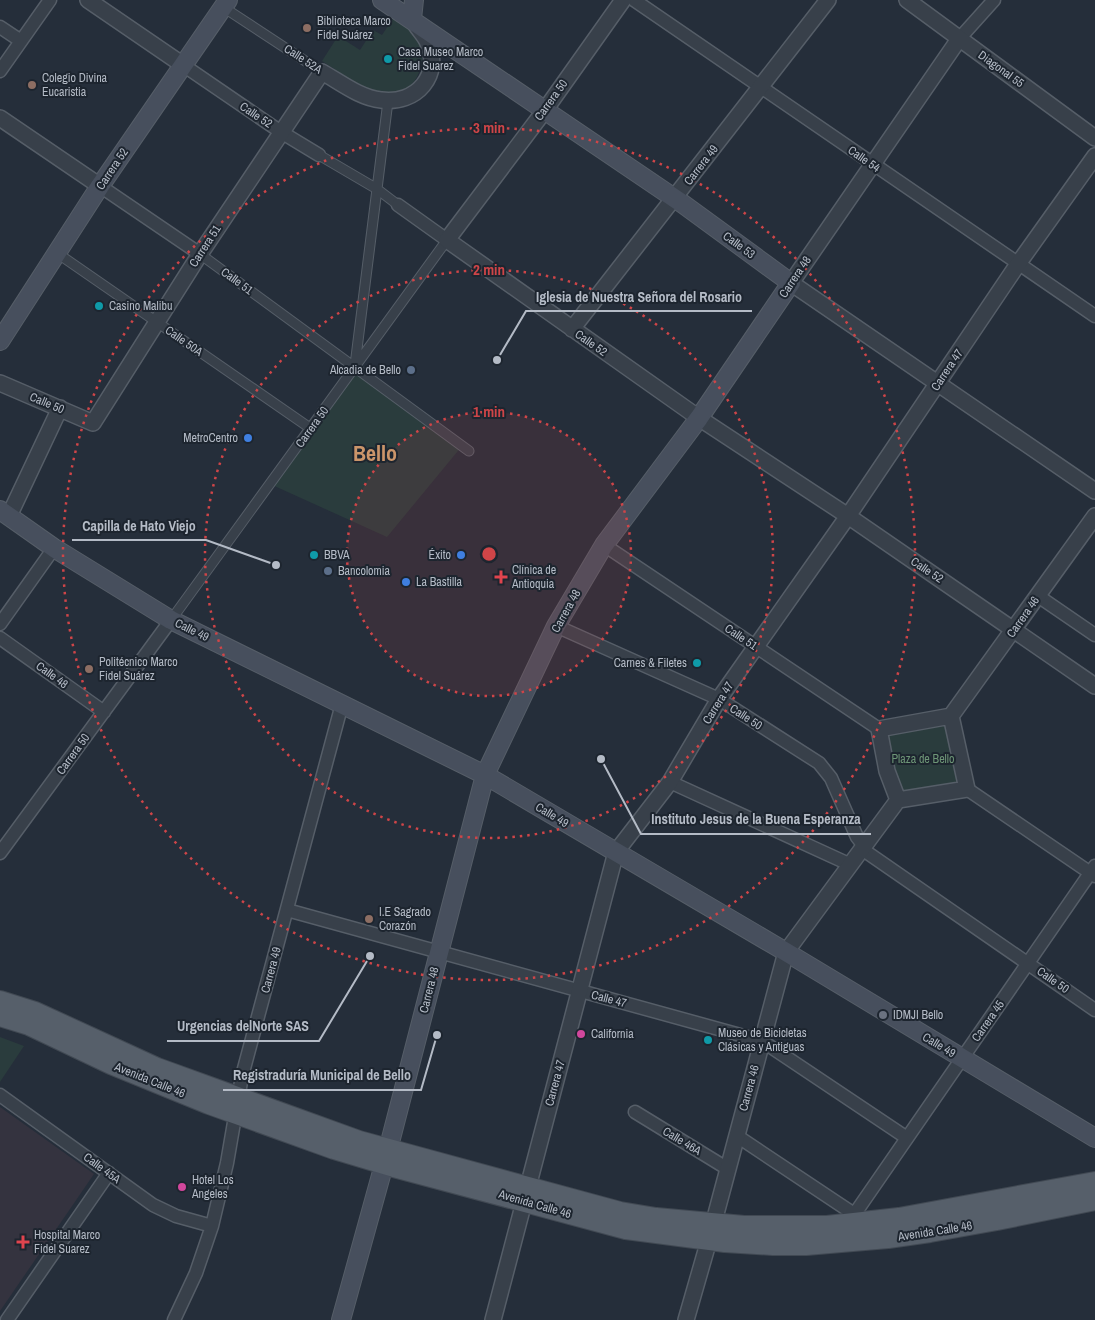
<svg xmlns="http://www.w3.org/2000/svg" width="1095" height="1320" font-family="'Archivo Narrow',sans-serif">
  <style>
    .medical { fill: #34333f }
    .green { fill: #2a3c3d }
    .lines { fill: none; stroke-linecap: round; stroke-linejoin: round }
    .pedestrian-casing { stroke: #565e68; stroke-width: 11 }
    .minor-casing { stroke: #565e68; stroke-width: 15 }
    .tertiary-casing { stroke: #565e68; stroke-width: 18 }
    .secondary-casing { stroke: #565e68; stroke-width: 20 }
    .primary-casing { stroke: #414953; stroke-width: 22 }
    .pedestrian { stroke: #38404a; stroke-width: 9 }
    .minor { stroke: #38404a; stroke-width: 12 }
    .tertiary { stroke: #38404a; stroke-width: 15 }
    .secondary { stroke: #474f5d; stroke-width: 18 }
    .primary { stroke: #565f6a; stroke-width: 20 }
    .ring { fill: none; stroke: #cf4548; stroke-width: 2.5; stroke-dasharray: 2.5 5 }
    .education-dot { fill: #8d6e63; stroke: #1d252f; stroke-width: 2 }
    .culture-dot { fill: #0f9aa8; stroke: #1d252f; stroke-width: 2 }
    .service-dot { fill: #5c6f8a; stroke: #1d252f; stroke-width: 2 }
    .shop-dot { fill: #3f7fe0; stroke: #1d252f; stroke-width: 2 }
    .health-dot { fill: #e0444e; stroke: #1d252f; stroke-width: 2 }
    .worship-dot { fill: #6b7280; stroke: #1d252f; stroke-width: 2 }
    .hotel-dot { fill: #d1479c; stroke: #1d252f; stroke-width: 2 }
    .labels { text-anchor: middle; stroke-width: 4; stroke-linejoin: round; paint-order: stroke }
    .poi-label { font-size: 12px; fill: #b4bbc6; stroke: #1d252f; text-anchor: start }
    .street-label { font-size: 12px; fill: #b4bbc6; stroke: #1d252f }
    .park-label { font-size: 12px; fill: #6d9576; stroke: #1d252f }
    .town-label { font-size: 22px; font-weight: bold; fill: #cb956a; stroke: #1d252f }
    .centre { fill: #cf4548; stroke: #1d252f; stroke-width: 2.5 }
    .ring-label { font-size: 15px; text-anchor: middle; font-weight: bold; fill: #cf4548; stroke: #1d252f; stroke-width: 4; stroke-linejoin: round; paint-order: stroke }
    .leader { fill: none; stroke: #b4bbc6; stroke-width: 2 }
    .callout-dot { fill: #b4bbc6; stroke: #1d252f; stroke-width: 2 }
    .callout-label { font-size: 14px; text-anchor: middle; font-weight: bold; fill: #b4bbc6; stroke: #1d252f; stroke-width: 4; stroke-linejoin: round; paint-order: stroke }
  </style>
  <rect width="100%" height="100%" fill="#252e3a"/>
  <path class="medical" d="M0 1107 94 1174 0 1311Z"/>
  <path class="green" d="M394 17C402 23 415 31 420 41 427 55 419 85 403 91 399 93 392 93 388 93 363 91 343 74 322 61L338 36 360 50 373 30 382 35Z
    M355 367 462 446 387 537 270 484Z
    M947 722 962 785 901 795 885 732Z
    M0 1037 24 1046 0 1082Z"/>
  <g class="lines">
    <defs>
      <path id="pedestrian" d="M223 7 322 72
        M319 155 377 189 398 205
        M57 253 310 428
        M200 254 469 451
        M355 365 388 101
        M171 620 447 240"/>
      <path id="minor" d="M634 0 1095 316
        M0 27 21 41
        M959 39 994 0
        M183 65 281 132 319 155
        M0 71 50 0
        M100 186 200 254
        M398 205 447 240
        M604 545 879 729
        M1038 596 1095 635
        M0 624 54 548
        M556 626 719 699 819 763 831 778 857 837 864 846
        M0 638 104 712
        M670 782 851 865
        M967 789 1095 876
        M862 849 1095 1010
        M0 853 171 620
        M287 910 762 1041 907 1138
        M0 1095 153 1205 176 1216 212 1226
        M635 1112 728 1169
        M737 1136 860 1218
        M847 1225 1095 866
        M7 1320 109 1173
        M174 1320 196 1273 212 1226 227 1163 242 1076 342 704"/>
      <path id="tertiary" d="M88 0 183 65
        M623 0 545 110 447 240 699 418 848 516 1095 686
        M907 0 1095 138
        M959 39 791 283 1095 491
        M0 118 100 186
        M572 329 828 0
        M0 383 93 423 200 254 322 72C340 82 360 98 381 100 416 105 443 75 427 41 424 35 419 30 416 25
        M9 516 60 408
        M951 716 967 789 898 800 887 771 879 729Z
        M951 716 1095 516
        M493 1320 616 852 670 782 719 699 848 516 1018 264 1095 156
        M686 1320 709 1240 786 952 898 800"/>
      <path id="secondary" d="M412 19 414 0
        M0 341 100 186 228 0
        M0 510 54 548 171 620 485 775 786 952 1095 1138
        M341 1320 388 1150 485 775 556 626 604 545 699 418 791 283 683 204 382 0"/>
      <path id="primary" d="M0 1001 35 1012 157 1068 359 1141 620 1212 656 1218 744 1226H827L899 1218 1095 1182
        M0 1016 29 1025 111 1064 209 1104 334 1149 394 1167 626 1229 725 1242 773 1245H806L888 1238 930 1232 997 1220 1095 1200"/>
    </defs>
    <use href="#pedestrian" class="pedestrian-casing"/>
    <use href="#minor" class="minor-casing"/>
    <use href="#tertiary" class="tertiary-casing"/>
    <use href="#secondary" class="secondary-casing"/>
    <use href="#primary" class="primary-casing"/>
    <use href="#pedestrian" class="pedestrian"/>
    <use href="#minor" class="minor"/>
    <use href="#tertiary" class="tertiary"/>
    <use href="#secondary" class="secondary"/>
    <use href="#primary" class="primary"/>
  </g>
  <circle cx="489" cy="554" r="142" fill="#cf4548" fill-opacity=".12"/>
  <g class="ring">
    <circle cx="489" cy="554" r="142"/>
    <circle cx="489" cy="554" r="284"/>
    <circle cx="489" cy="554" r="426"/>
  </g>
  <g class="education-dot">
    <circle cx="307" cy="28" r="5"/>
    <circle cx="32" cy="85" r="5"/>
    <circle cx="89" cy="669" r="5"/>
    <circle cx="369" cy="919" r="5"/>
  </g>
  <g class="culture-dot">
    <circle cx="388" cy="59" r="5"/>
    <circle cx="99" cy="306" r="5"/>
    <circle cx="314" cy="555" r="5"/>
    <circle cx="697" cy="663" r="5"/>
    <circle cx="708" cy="1040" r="5"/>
  </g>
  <g class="service-dot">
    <circle cx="411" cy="370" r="5"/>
    <circle cx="328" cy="571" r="5"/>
  </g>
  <g class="shop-dot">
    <circle cx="248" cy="438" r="5"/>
    <circle cx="461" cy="555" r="5"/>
    <circle cx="406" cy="582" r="5"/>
  </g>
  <g class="health-dot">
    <path d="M498.5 569.5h5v5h5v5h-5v5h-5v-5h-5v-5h5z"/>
    <path d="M20.5 1234.5h5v5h5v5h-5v5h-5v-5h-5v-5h5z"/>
  </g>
  <circle class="worship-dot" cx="883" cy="1015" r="5"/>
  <g class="hotel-dot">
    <circle cx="581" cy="1034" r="5"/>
    <circle cx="182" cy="1187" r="5"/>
  </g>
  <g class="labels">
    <g class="poi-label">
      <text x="317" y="25">Biblioteca Marco<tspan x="317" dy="14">Fidel Suárez</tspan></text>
      <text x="398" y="56">Casa Museo Marco<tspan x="398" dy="14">Fidel Suarez</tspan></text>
      <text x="42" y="82">Colegio Divina<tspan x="42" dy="14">Eucaristia</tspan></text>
      <text x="109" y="310">Casino Malibu</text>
      <text x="401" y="374" text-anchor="end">Alcadia de Bello</text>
      <text x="238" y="442" text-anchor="end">MetroCentro</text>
      <text x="324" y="559">BBVA</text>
      <text x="451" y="559" text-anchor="end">Éxito</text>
      <text x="512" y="574">Clínica de<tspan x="512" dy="14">Antioquia</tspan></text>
      <text x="338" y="575">Bancolomia</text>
      <text x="416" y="586">La Bastilla</text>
      <text x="99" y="666">Politécnico Marco<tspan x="99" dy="14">Fidel Suárez</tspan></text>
      <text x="687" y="667" text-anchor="end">Carnes &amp; Filetes</text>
      <text x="379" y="916">I.E Sagrado<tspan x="379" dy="14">Corazón</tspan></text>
      <text x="893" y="1019">IDMJI Bello</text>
      <text x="718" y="1037">Museo de Bicicletas<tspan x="718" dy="14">Clásicas y Antiguas</tspan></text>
      <text x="591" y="1038">California</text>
      <text x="192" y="1184">Hotel Los<tspan x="192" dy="14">Angeles</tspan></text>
      <text x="34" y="1239">Hospital Marco<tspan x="34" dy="14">Fidel Suarez</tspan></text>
    </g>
    <g class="street-label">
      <text transform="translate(303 59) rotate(33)" y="4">Calle 52A</text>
      <text transform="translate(1001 69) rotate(36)" y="4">Diagonal 55</text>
      <text transform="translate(551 100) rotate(-54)" y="4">Carrera 50</text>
      <text transform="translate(256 115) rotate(34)" y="4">Calle 52</text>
      <text transform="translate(864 159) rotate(35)" y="4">Calle 54</text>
      <text transform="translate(701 165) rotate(-52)" y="4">Carrera 49</text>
      <text transform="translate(112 169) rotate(-56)" y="4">Carrera 52</text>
      <text transform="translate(739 245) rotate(36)" y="4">Calle 53</text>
      <text transform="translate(205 246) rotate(-57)" y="4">Carrera 51</text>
      <text transform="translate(795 277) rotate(-56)" y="4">Carrera 48</text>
      <text transform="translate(237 281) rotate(36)" y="4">Calle 51</text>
      <text transform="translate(184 341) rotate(35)" y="4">Calle 50A</text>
      <text transform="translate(591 343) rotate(35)" y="4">Calle 52</text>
      <text transform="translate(947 370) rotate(-56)" y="4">Carrera 47</text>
      <text transform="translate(47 403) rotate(23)" y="4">Calle 50</text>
      <text transform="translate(312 427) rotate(-54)" y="4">Carrera 50</text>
      <text transform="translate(927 570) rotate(34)" y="4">Calle 52</text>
      <text transform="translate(566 611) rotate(-61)" y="4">Carrera 48</text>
      <text transform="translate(1023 617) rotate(-55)" y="4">Carrera 46</text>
      <text transform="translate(192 630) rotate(26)" y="4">Calle 49</text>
      <text transform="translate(741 637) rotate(34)" y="4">Calle 51</text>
      <text transform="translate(52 675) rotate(36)" y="4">Calle 48</text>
      <text transform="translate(718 703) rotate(-58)" y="4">Carrera 47</text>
      <text transform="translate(746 717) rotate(33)" y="4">Calle 50</text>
      <text transform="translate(73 754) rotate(-54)" y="4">Carrera 50</text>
      <text transform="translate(552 815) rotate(31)" y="4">Calle 49</text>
      <text transform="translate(271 970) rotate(-75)" y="4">Carrera 49</text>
      <text transform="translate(1053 980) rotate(35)" y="4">Calle 50</text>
      <text transform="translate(429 990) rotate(-76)" y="4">Carrera 48</text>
      <text transform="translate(609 999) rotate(15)" y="4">Calle 47</text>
      <text transform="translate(988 1021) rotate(-55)" y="4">Carrera 45</text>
      <text transform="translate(939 1045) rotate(31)" y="4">Calle 49</text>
      <text transform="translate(150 1080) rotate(22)" y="4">Avenida Calle 46</text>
      <text transform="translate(555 1083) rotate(-75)" y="4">Carrera 47</text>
      <text transform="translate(749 1088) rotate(-75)" y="4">Carrera 46</text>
      <text transform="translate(682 1141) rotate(31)" y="4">Calle 46A</text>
      <text transform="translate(102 1168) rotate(36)" y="4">Calle 45A</text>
      <text transform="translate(535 1204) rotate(16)" y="4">Avenida Calle 46</text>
      <text transform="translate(935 1231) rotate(-9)" y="4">Avenida Calle 46</text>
    </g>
    <g class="park-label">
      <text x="923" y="763">Plaza de Bello</text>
    </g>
    <g class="town-label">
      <text x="375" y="461">Bello</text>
    </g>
  </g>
  <circle cx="489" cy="554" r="8" class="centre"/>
  <g class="ring-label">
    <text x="489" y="133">3 min</text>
    <text x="489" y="275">2 min</text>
    <text x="489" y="417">1 min</text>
  </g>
  <path class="leader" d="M497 360L526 311H752M276 565L206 540H72M601 759L641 834H871M370 956L319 1041H167M437 1035L421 1090H223"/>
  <g class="callout-dot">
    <circle cx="497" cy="360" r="5"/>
    <circle cx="276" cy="565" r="5"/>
    <circle cx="601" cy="759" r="5"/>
    <circle cx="370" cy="956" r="5"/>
    <circle cx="437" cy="1035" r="5"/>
  </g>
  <g class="callout-label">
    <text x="639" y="302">Iglesia de Nuestra Señora del Rosario</text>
    <text x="139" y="531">Capilla de Hato Viejo</text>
    <text x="756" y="824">Instituto Jesus de la Buena Esperanza</text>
    <text x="243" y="1031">Urgencias delNorte SAS</text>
    <text x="322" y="1080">Registraduría Municipal de Bello</text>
  </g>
</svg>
